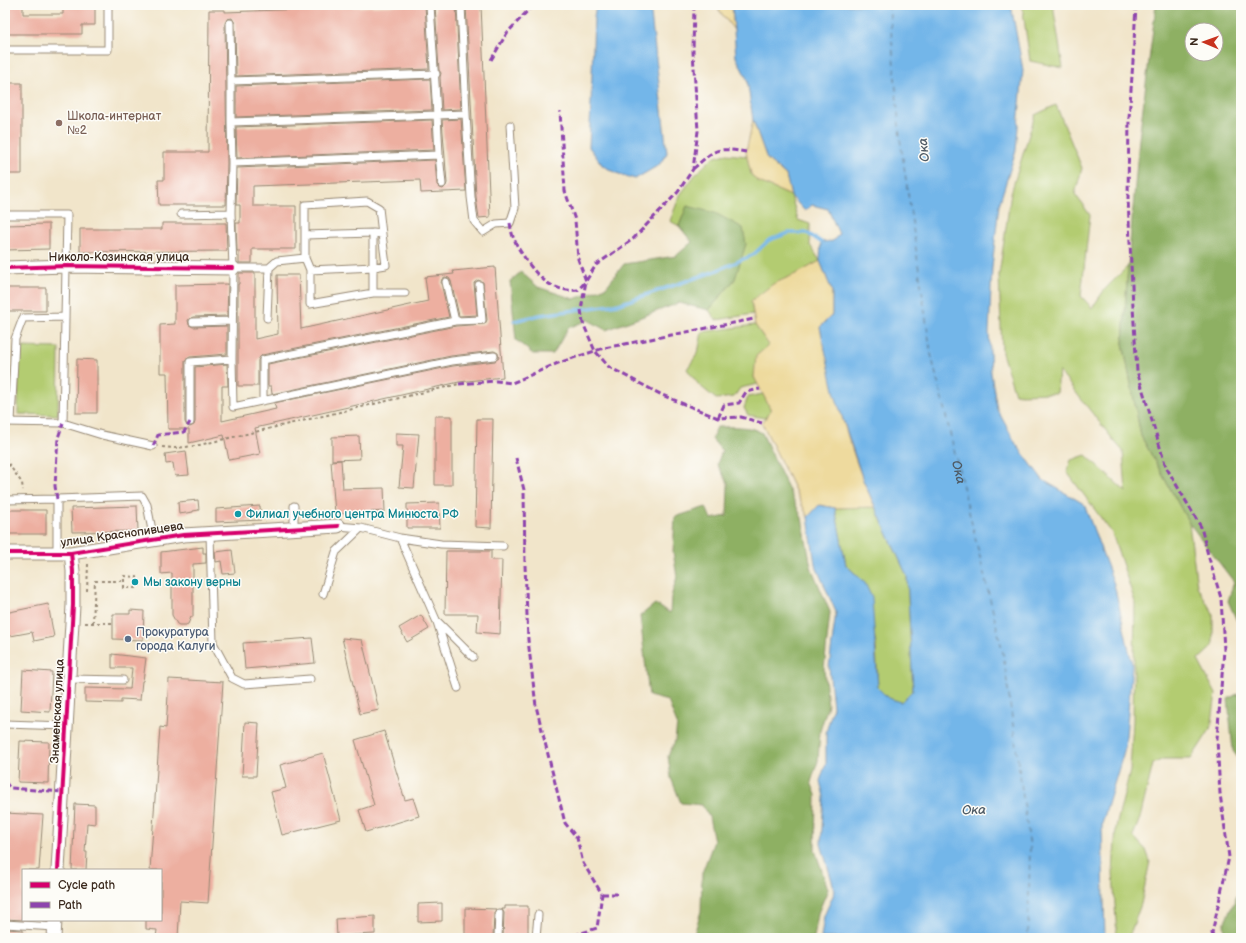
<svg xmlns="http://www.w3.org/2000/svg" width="1246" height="943" font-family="'Balsamiq Sans',sans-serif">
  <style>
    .green { fill: #b3cc71; stroke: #777b48 }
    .forest { fill: #8eb063; stroke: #646d40; fill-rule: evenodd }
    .sand { fill: #eeda9e; stroke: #94825e }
    .water { fill: #73b6e9; stroke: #577084 }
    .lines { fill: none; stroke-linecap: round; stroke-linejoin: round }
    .stream { stroke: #73b6e9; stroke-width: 3.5 }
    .ferry { stroke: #4f5b65; stroke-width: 1; stroke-dasharray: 5 4; stroke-linecap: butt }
    .building { fill: #edafa0 }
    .service-casing { stroke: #968874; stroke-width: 9 }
    .minor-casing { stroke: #968874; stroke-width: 15 }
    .path { stroke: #968874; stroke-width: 2; stroke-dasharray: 3 3; stroke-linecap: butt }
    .service { stroke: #fff; stroke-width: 7 }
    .minor { stroke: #fff; stroke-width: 13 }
    .quiet { stroke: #8e44ad; stroke-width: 3; stroke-dasharray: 6 3; stroke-linecap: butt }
    .cycleway-casing { stroke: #fdfcf7; stroke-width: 6 }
    .cycleway { stroke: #d6006c; stroke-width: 4 }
    .education-dot { fill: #8d6e63; stroke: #fdfcf7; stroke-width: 1.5 }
    .culture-dot { fill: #0f9aa8; stroke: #fdfcf7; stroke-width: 1.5 }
    .service-dot { fill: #5c6f8a; stroke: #fdfcf7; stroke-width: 1.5 }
    .labels { text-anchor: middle; stroke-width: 3; stroke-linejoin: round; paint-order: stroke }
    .education-label { font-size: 12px; fill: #785e54; stroke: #fdfcf7; text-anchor: start }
    .street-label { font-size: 12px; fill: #3b2a1e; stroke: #fdfcf7 }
    .culture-label { font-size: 12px; fill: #0d838f; stroke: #fdfcf7; text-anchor: start }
    .service-label { font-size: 12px; fill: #4e5e75; stroke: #fdfcf7; text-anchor: start }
    .water-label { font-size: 13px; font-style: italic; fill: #4f5b65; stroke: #fdfcf7 }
  </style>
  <rect width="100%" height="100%" fill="#fdfcf7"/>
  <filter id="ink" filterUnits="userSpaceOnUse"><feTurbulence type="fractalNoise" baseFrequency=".025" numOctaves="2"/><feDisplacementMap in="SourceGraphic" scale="8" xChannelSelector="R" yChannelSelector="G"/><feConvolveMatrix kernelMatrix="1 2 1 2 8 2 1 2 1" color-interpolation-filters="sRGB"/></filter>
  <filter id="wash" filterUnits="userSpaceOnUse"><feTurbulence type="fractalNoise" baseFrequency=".012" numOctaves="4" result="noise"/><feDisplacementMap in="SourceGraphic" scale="16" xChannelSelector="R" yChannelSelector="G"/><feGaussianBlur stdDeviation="0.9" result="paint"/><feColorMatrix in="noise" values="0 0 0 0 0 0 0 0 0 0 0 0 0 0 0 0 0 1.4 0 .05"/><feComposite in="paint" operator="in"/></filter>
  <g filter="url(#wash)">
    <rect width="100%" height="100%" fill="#f1e5ca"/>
    <path class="green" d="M1022 5H1053L1063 68 1030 61Z
      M1056 105 1082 168 1075 194 1090 215 1081 296 1092 308 1105 289 1128 266 1123 343 1141 436 1189 523 1197 586 1213 614V646L1198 660 1216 694 1211 728 1191 759H1163L1153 764 1140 818 1133 836 1146 850 1150 861 1141 904 1129 937 1130 938H1117L1113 872 1116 827 1130 771 1133 720 1135 602 1112 533 1067 472 1071 460 1086 455 1126 492 1123 451 1115 442 1059 371 1057 393 1015 394 1002 353 999 275 1011 193 1035 115Z
      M726 154 747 156 751 174 757 181 791 196 798 220 810 224V245L820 261 751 301 753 314 716 320 709 310 735 279 687 206 679 226 670 221 680 195 696 174 712 158Z
      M755 325 769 345 754 377 758 384 740 388 734 397 716 399 699 385 687 369 698 353 702 332Z
      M19 347 59 348 58 415 18 414Z
      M763 394 771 410 765 418 748 415 744 408 748 397Z
      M875 507 907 576 913 690 901 702 888 698 878 688 876 644 865 583 846 565 835 508Z"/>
    <path class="forest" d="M1156 5H1241V630L1228 601 1234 582 1189 523 1141 436 1123 343 1128 266 1139 139ZM1192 30H1216V54H1192Z
      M687 206 715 213 743 228 746 244 735 279 709 310 679 303 606 330 588 320 568 328 553 354H533L516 340 510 281 521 272 538 287 574 299 606 287 624 264 676 256 692 242 679 226Z
      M717 427C731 427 750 425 762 433L802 518 811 567 830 612 824 669 828 705 820 731 818 761 811 782 816 795 815 850 828 889 818 913 814 938H693L701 911 702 873 714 841 709 817 702 805 681 803 671 778 668 756 675 741 677 724 668 701 649 696 640 616 655 604 670 613 671 597 677 577 673 552 675 517 706 507 711 519 727 516 728 483 717 464 722 451 712 439Z
      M1237 694 1241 696V762L1233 751 1228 699Z
      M1241 887V938H1226L1224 924Z"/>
    <path class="sand" d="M715 5H732L734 30 716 6Z
      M753 120 767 159 786 175 791 196 757 181 751 174 746 152Z
      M820 261 832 291V315L820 327C834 388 848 450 875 507L835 508 820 505 808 517 762 423 771 410 754 377 756 356 769 345 755 325 751 301 773 284 798 273Z"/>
    <path class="water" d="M596 5 650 6 667 153 659 165 635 179 619 174 603 166 589 147 591 103 594 17Z
      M732 5H1011L1023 70 1016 150 999 205 992 267 989 333 991 373 997 409 1016 444 1043 480 1084 504 1114 584 1132 664 1125 748 1102 824 1105 938H821L824 916 835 891 821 844 824 797 820 781 826 763V733L833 707 829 667 836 612 815 564 808 517 819 505 835 508 846 565 865 583 872 598 878 688 888 698 901 702 913 690 907 576 863 480 835 395 820 327 832 315V291L820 261 821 242 833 241 839 234 828 209 812 205 805 211 791 196 786 175 767 159 753 120 747 79 736 57Z"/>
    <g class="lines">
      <path class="stream" d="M514 321 540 315 619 304 713 272 753 255 769 240 789 233H807L821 242"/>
      <path class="ferry" id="s1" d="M889 5 900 138 931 354 1003 653 1030 847 1028 938"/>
    </g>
    <g id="blocks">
      <path class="building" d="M5 5H23V14H63V5H95V25H82V34H5Z
        M413 5H425L429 69 236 76 235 23 232 18 227 19 225 23 227 163 226 205H159L158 180H164V152H208L209 10H225V12Z
        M435 5H456L461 109 442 110 440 77 441 73 439 70Z
        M466 5H481L490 217 479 218 476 197Z
        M430 79 432 110 236 117V86Z
        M5 83H22V174H5Z
        M461 119 466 191 421 193 420 180 253 186V206H296V249H252V263H239V251H237L236 223H240V205H236L237 168 435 160 437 185 440 188 443 189 446 186 447 183 442 120Z
        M432 120 434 150 237 158 236 127Z
        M162 223H226L227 251 80 252V229H162Z
        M49 224V249L5 250V225Z
        M495 267 503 377 459 382 255 428 260 454 229 460 224 435 189 443V429H168L167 373H160V325L175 324V285L228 284 227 316 193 317 188 320 189 325 193 327 227 326V354L190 357 185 360V422L187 426 190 427 194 425 195 422V367L227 364 228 386H222V421L276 409 274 403 453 366 495 361 499 358 498 353 494 351 451 356 272 394 271 386H268V364L456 326 485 324 487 320 483 282 478 280 474 283 477 315 459 316 451 281 449 278 445 277 442 279 441 283 449 317 262 355 258 360V386H238V284H239V273H255V339L278 334 277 275H299L301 329 428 301 425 277 454 274 453 271Z
        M5 288H46V311H5Z
        M77 359 97 360V413H76Z
        M435 416H452V485H435Z
        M477 419H493L491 528 475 527Z
        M396 433 419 434 414 488 399 487 403 446H396Z
        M359 436 360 459 332 460V437Z
        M186 451 189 475 175 476 173 463 166 464 165 454Z
        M341 460 343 489 384 488 385 511 335 514 331 461Z
        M198 500 199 510 193 511V512L179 514 178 502Z
        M439 503 440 528H407V504Z
        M137 506 138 531 72 532 71 508Z
        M260 506 261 520 216 522V509Z
        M5 510H46V534H5Z
        M203 547V553H206V563L193 564V617H191L188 624 186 625H179L177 624 172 615V573L161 574V552Z
        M232 550 235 573 223 574 221 561 216 562 215 552Z
        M446 551H491V560H502L500 634 477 632 478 614H445Z
        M48 604 54 637 34 641 32 632 5 637V613Z
        M130 610 144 611 143 640 113 639V614H130Z
        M421 615 429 629 407 642 399 628Z
        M312 638 315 663 245 669 243 643Z
        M342 638 362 640 379 710 360 714Z
        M112 654 146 658 143 681H142L140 700 121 699V703L85 702V688L130 689 132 668H112Z
        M23 670 52 672 50 712 21 710Z
        M169 679 223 682 208 903 180 901 178 938H156L157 930 146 929V920H161V870H150L160 727 166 728Z
        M245 722 259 723 256 776H242Z
        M384 731 405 800 413 798 419 816 366 832 359 810 374 805 355 740Z
        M20 741 49 742 48 783 18 782Z
        M323 753 341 820 282 835 271 792 286 788 280 765Z
        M75 804 95 805V824L87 823 85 852H87L86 870H72Z
        M5 813 43 815 39 870H23V920L5 919Z
        M442 903V921L418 922V904Z
        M505 906H528V938H503L504 913 502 909H505Z
        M465 908 496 909 494 913 493 938H465Z
        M375 916V934L337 936 336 919Z
        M5 929 23 930V938H5Z"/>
    </g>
  </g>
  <g filter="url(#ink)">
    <use href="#blocks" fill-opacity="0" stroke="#968874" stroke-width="1"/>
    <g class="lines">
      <defs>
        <path id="service" d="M461 5 466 114
          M230 23 231 81
          M5 50H108V5
          M231 122V81L436 74
          M439 155 437 115 466 114 471 197 474 221 483 232 496 224 510 223 515 208 510 125
          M232 163 231 122 437 115 430 5
          M231 213 232 163 439 155 442 184
          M181 214 231 213 233 268
          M5 215H67L63 423 102 435 153 446
          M305 235 373 233
          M305 258V205L367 201 379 208 382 234
          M269 268 277 261 305 258 310 270V304L373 293H405
          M310 270 374 267 386 265 382 234 373 233V293
          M446 282 455 321 482 320 479 285
          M193 322 232 321
          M232 359 233 268H269L267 318
          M263 400V360L455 321
          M5 422 63 423
          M11 422 15 339 23 318 65 317
          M190 422V362L232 359 233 407 452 361 494 356
          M57 499 142 496 147 505 154 540
          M5 500 57 499V553
          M294 506V529
          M338 526 361 528 400 538 437 622 458 688
          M210 534 213 643 232 678 244 684 310 679
          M400 538 441 544 503 546
          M323 594 336 552 361 528
          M438 622 473 657
          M69 679 123 680
          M5 724 66 726
          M5 924 55 927
          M498 938 499 913
          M536 938 538 915"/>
        <path id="minor" d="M5 268 66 266 233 268
          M5 553H71L183 535 338 526
          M58 870 73 605V571L71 553
          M54 938 55 920"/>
      </defs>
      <use href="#service" class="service-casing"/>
      <use href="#minor" class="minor-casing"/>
      <path class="path" d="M162 447 175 448 195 446 459 384
        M5 459 22 483 23 490
        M124 576 137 577 136 588H124Z
        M87 591 88 564
        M85 623H113
        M93 623 95 581H124"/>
      <use href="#service" class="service"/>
      <use href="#minor" class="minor"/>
      <path class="quiet" d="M695 5 694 6 693 52 698 131 693 169 678 192 633 239 596 265 586 281 581 310 583 323 595 351 609 367 662 395 718 418 741 417 762 423
        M1136 5 1133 61 1129 118 1128 199 1133 307 1137 371 1166 467 1201 527 1208 555 1221 598 1224 650 1217 739 1220 794 1229 857 1212 933 1213 938
        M491 60 507 33 533 5
        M693 169C715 149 716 147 746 152
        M510 223C511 229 512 236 515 241 517 246 520 251 523 255 536 276 552 293 578 290L586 281 578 259 575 220 565 191 560 111
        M459 384 496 381 512 383 558 363 604 348 754 319
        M718 418 724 405 739 403 746 392 760 389
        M153 446 158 435 184 432 190 422
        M516 458 524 490 525 565 528 640 536 706 565 823 577 838 583 863 602 894 597 928 572 936 570 938
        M57 499 55 486 58 438 63 423
        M5 782 10 788 63 792
        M602 894H617"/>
      <defs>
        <path id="cycleway" d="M5 268 66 266 233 268
          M5 553H71L183 535 338 526
          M58 870 73 605V571L71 553"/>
      </defs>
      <use href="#cycleway" class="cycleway-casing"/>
      <use href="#cycleway" class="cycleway"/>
    </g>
  </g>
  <circle class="education-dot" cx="59" cy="123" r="4"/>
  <g class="culture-dot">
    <circle cx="238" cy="514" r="4"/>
    <circle cx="135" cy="582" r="4"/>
  </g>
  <circle class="service-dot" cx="128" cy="639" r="4"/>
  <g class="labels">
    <g class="education-label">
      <text x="67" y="120">Школа-интернат<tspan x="67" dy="14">№2</tspan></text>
    </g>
    <g class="street-label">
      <text x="119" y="261">Николо-Козинская улица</text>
      <text transform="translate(122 534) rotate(-8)" y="4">улица Краснопивцева</text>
      <text transform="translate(57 711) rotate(-87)" y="4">Знаменская улица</text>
    </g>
    <g class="culture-label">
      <text x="246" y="518">Филиал учебного центра Минюста РФ</text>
      <text x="143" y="586">Мы закону верны</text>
    </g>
    <g class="service-label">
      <text x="136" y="636">Прокуратура<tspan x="136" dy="14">города Калуги</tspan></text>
    </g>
    <g class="water-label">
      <text transform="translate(923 150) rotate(-96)" y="5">Ока</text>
      <text dy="5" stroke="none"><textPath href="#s1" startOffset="473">Ока</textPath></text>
      <text x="974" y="814">Ока</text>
    </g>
  </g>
  <rect width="1246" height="943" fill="none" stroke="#fdfcf7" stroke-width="20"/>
  <rect x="22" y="869" width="140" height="52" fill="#fdfcf7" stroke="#afa8a0"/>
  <rect x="30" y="882" width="20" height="6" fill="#d6006c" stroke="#afa8a0"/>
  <text x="58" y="889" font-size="12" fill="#3b2a1e">Cycle path</text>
  <rect x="30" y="902" width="20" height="6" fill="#8e44ad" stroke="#afa8a0"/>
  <text x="58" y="909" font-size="12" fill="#3b2a1e">Path</text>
  <g transform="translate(1204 42) rotate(272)"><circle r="19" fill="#fdfcf7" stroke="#afa8a0"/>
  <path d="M0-3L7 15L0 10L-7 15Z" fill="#c8321e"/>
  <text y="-6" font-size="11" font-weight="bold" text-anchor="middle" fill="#3b2a1e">N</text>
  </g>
</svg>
